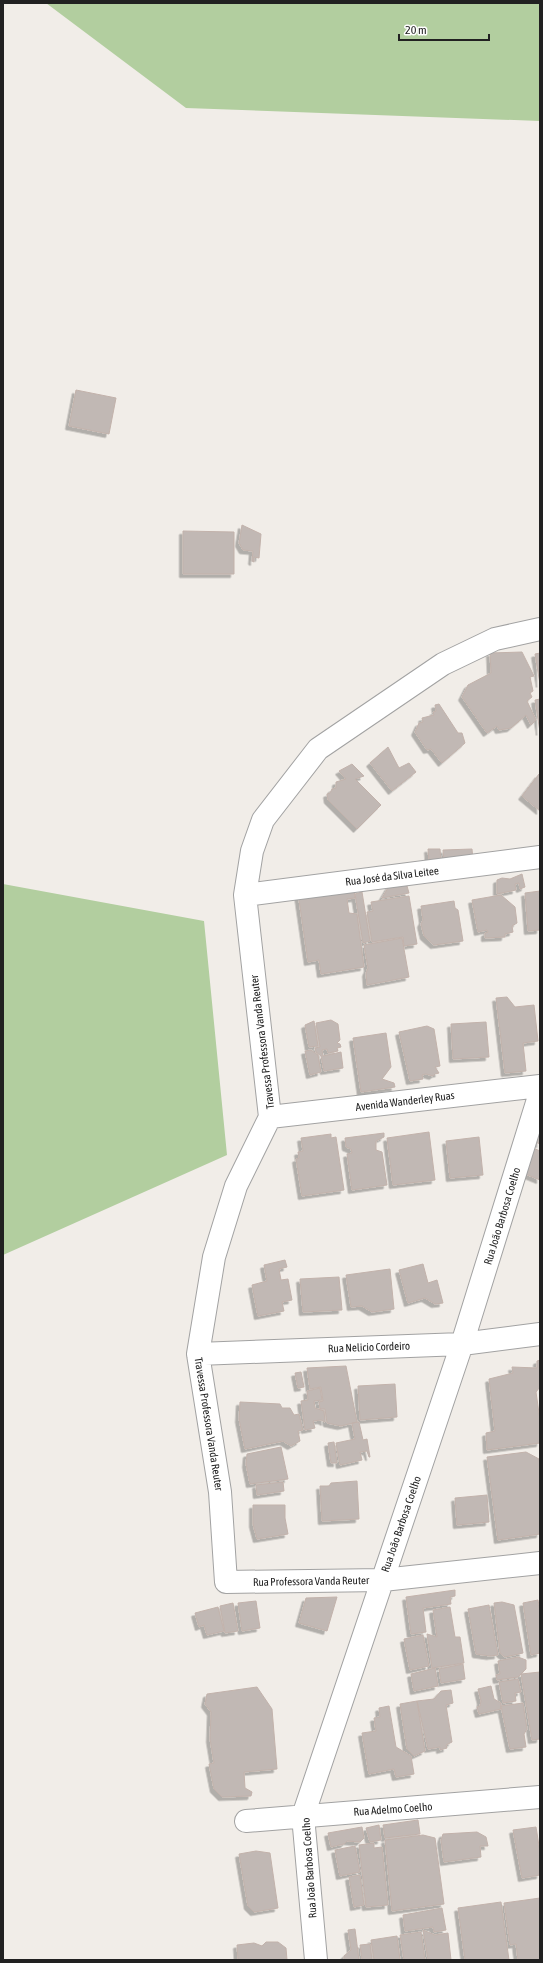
<svg xmlns="http://www.w3.org/2000/svg" width="543" height="1963" font-family="'Asap Condensed',sans-serif">
  <style>
    .forest { fill: #b2ce9f }
    .building { fill: #c1b8b4; stroke: #c2b2ab; filter: url(#shadow) }
    .lines { fill: none; stroke-linecap: round; stroke-linejoin: round }
    .minor-casing { stroke: #a2a2a2; stroke-width: 24 }
    .minor { stroke: #fff; stroke-width: 22 }
    .labels { text-anchor: middle; stroke-width: 4; stroke-linejoin: round; paint-order: stroke }
    .street-label { font-size: 11px; fill: #212121; stroke: #fff }
  </style>
  <defs>
    <filter id="shadow"><feDropShadow dx="-3.5" dy="3.5" stdDeviation="0" flood-color="#0004"/></filter>
  </defs>
  <rect width="100%" height="100%" fill="#f1ede8"/>
  <path class="forest" d="M46 3H540V121L186 108Z
    M3 884 204 921 227 1155 3 1255Z"/>
  <path class="building" d="M76 390 116 398 109 434 69 426Z
    M242 525 261 534 259 558 254 557V562L252 561 253 551 243 550 239 543Z
    M183 531 234 532V574H183Z
    M522 652 534 676 530 677 533 691 530 693 532 697 527 701 536 720 531 725 526 715 511 728 499 730 497 726 487 733 462 697 468 685 491 673 490 653Z
    M540 653V684L535 654Z
    M540 699V732L535 700Z
    M439 704 458 733H462L465 743 442 763 431 749 427 750 415 732 419 723 423 722 422 718 434 715 433 712 436 711 435 705Z
    M388 747 399 768 409 763 416 772 392 791 370 763Z
    M352 764 364 776 355 779 381 805 357 829 328 800 327 794 330 793 332 789 336 788V782L346 779 339 771Z
    M539 774 540 775V811L522 796Z
    M428 849H440L441 861 429 862Z
    M472 849 473 860 444 862 443 850Z
    M522 874 525 887 520 889 519 883 515 884 516 890 497 894V880L502 878 510 879Z
    M400 884 407 886 409 893 382 898 389 886Z
    M354 890 355 898 347 899 349 913 357 914 364 967 321 974 319 960 308 962 298 893Z
    M540 891V930L528 931 525 893Z
    M362 892 370 941 363 943 355 894Z
    M501 895 515 907 517 923 512 926 513 932 505 934V937L485 938V933L488 932 487 930 478 932 472 900Z
    M409 896 417 944 404 946 403 937 372 942 367 912 373 911 371 902Z
    M454 901 455 908 458 910 463 941 434 945 424 936 421 924 423 920 421 906Z
    M402 938 409 977 367 985 366 973 368 968 364 945Z
    M507 997 515 1007 534 1005 538 1041 523 1043 526 1071 505 1073 496 998Z
    M331 1020 338 1024 340 1040 337 1043 340 1044 341 1047 337 1048 338 1051 328 1053 327 1049 322 1050 323 1056 341 1052 343 1068 324 1071 321 1056 316 1052 315 1048 320 1047 316 1023Z
    M314 1021 318 1046 309 1047 305 1025Z
    M486 1022 489 1057 453 1059 451 1024Z
    M427 1026 434 1029 440 1066 435 1067 439 1073 435 1074 433 1076 426 1074 422 1075 423 1079 410 1081 399 1032Z
    M386 1033 391 1067 382 1079 394 1083 395 1087 361 1092 353 1038Z
    M311 1050 318 1055 321 1072 310 1075 305 1051Z
    M540 1125V1144L533 1141Z
    M429 1132 435 1180 393 1185 387 1138Z
    M384 1133V1137L376 1141V1150L382 1152 387 1185 352 1190 347 1154 352 1153 351 1149 346 1147 345 1138Z
    M331 1134V1138L336 1137 344 1190 302 1196 296 1159 299 1158 298 1152 303 1151 301 1138Z
    M479 1137 483 1175 450 1178 446 1141Z
    M533 1148 540 1151V1180L523 1173Z
    M285 1260 287 1267 279 1269 281 1280 288 1279 292 1300 282 1302 284 1311 258 1316 252 1285 267 1281 264 1265Z
    M423 1264 428 1283 437 1280 443 1303 435 1304 425 1298 408 1303 399 1270Z
    M390 1269 394 1309 372 1312 362 1306 351 1307 346 1275Z
    M339 1277 342 1310 303 1312 300 1279Z
    M540 1360V1387L536 1392 540 1420V1443L487 1450 486 1433 495 1431 489 1379 513 1373 512 1367 537 1368V1361Z
    M346 1366 357 1422 341 1426 327 1423 325 1409H320L319 1402 323 1401 321 1387 310 1389 307 1368Z
    M301 1372 304 1387 298 1388 295 1373Z
    M395 1384 397 1417 360 1420 358 1386Z
    M320 1388 322 1400 314 1401 315 1408 324 1411 325 1422 321 1420 313 1421 315 1428 305 1430 301 1401 308 1400 307 1391Z
    M240 1402 280 1404 282 1408H290L294 1415 299 1414 303 1430 298 1431 300 1441 291 1446 283 1441 245 1449 239 1419Z
    M359 1422 363 1440 367 1439 370 1457H369L367 1451 360 1452 362 1460 340 1465 336 1443 355 1439 352 1423Z
    M334 1442 337 1463H331L328 1443Z
    M281 1447 288 1479 250 1484 246 1464 247 1454Z
    M526 1452 539 1459 540 1466V1534L498 1540 487 1457Z
    M357 1481 359 1519 322 1521 320 1486H329L331 1483Z
    M283 1482 284 1491 257 1495 256 1485Z
    M487 1495 489 1522 457 1525 455 1498Z
    M253 1505H285V1518L288 1534 257 1539 253 1524Z
    M455 1590V1596L450 1597 451 1604 423 1608 426 1632 411 1634 406 1597Z
    M337 1597 327 1631 299 1623 306 1598Z
    M538 1600 540 1611V1653L531 1655 523 1603Z
    M256 1601 260 1628 242 1631 238 1603Z
    M502 1602 514 1605 523 1653 505 1657 500 1653 494 1603Z
    M233 1603 238 1631 225 1633 220 1606Z
    M489 1605 498 1655 490 1656 476 1654 468 1609Z
    M218 1607 224 1631 207 1635 204 1625 199 1627 195 1613Z
    M450 1607 455 1637H460L464 1663 432 1668 427 1634 437 1637 433 1610Z
    M423 1635 429 1666 410 1670 404 1639Z
    M518 1657 526 1660V1669L518 1677 497 1680 496 1675 500 1674 498 1661Z
    M463 1664 465 1679 441 1683 439 1669Z
    M435 1668 438 1686 414 1691 411 1674Z
    M540 1672V1739L532 1740 521 1674Z
    M518 1679 521 1692 515 1693 516 1701 503 1703 499 1682Z
    M491 1686 494 1699 501 1703V1709L479 1714 477 1707 480 1706 481 1701 478 1689Z
    M257 1687 272 1709 277 1769 244 1772 245 1788 252 1792 251 1796 222 1797 214 1789 209 1764 214 1763 210 1739 211 1712 205 1704 207 1694Z
    M451 1690 453 1703 446 1705 452 1742 446 1745 447 1748 440 1750V1747L428 1749 417 1701 434 1699 441 1691Z
    M417 1701 425 1751 414 1756 407 1749 400 1704Z
    M523 1703 527 1729 524 1734 526 1747 510 1749 501 1706Z
    M389 1706 396 1747 411 1756 414 1774 396 1777 394 1769 369 1774 362 1733 376 1731 374 1718 380 1717 379 1708Z
    M418 1820 420 1834 385 1838 383 1825Z
    M379 1825 381 1840 370 1842 366 1828Z
    M362 1827 364 1838 360 1842 347 1841 344 1844 331 1847 328 1833Z
    M536 1827 540 1852V1875L522 1878 513 1830Z
    M477 1832 486 1837 488 1846H480L481 1857 444 1862 441 1840 443 1834Z
    M423 1835 435 1838 444 1904 392 1911 385 1840Z
    M374 1843V1848L382 1847 388 1905 366 1907 359 1845Z
    M355 1846 360 1872 340 1876 335 1850Z
    M256 1851 270 1853 278 1908 254 1912 248 1906 239 1854Z
    M360 1875 364 1905 354 1907 349 1877Z
    M540 1898V1960H518L516 1944 510 1945 504 1903Z
    M501 1902 509 1960H465L458 1908Z
    M442 1908 446 1930 434 1932 433 1927 405 1931 403 1915Z
    M355 1929 359 1960H344V1956L351 1950 348 1930Z
    M423 1930 435 1935 448 1933 451 1960H428Z
    M421 1932 425 1960H404L400 1935Z
    M397 1936 400 1960H374L371 1940Z
    M266 1942H278L286 1948 287 1960H238L237 1945 254 1943 262 1946Z
    M370 1944 372 1960H362L360 1945Z"/>
  <g class="lines">
    <defs>
      <path id="minor" d="M540 629 495 639 443 664 318 749 263 820 252 851 245 895 270 1117 236 1186 214 1257 198 1354 220 1492 226 1582 383 1580 540 1563
        M245 895 540 857
        M270 1117 540 1086
        M198 1354 462 1344 540 1334
        M246 1821 540 1797
        M316 1960 303 1816 462 1344 540 1093"/>
    </defs>
    <use href="#minor" class="minor-casing"/>
    <use href="#minor" class="minor"/>
  </g>
  <g class="labels">
    <g class="street-label">
      <text transform="translate(392 876) rotate(-7)" y="4">Rua José da Silva Leitee</text>
      <text transform="translate(262 1042) rotate(-97)" y="4">Travessa Professora Vanda Reuter</text>
      <text transform="translate(405 1101) rotate(-7)" y="4">Avenida Wanderley Ruas</text>
      <text transform="translate(502 1216) rotate(-73)" y="4">Rua João Barbosa Coelho</text>
      <text transform="translate(369 1347) rotate(-2)" y="4">Rua Nelicio Cordeiro</text>
      <text transform="translate(209 1424) rotate(81)" y="4">Travessa Professora Vanda Reuter</text>
      <text transform="translate(401 1524) rotate(-71)" y="4">Rua João Barbosa Coelho</text>
      <text transform="translate(311 1581) rotate(-1)" y="4">Rua Professora Vanda Reuter</text>
      <text transform="translate(393 1809) rotate(-4)" y="4">Rua Adelmo Coelho</text>
      <text transform="translate(309 1868) rotate(-94)" y="4">Rua João Barbosa Coelho</text>
    </g>
  </g>
  <rect width="543" height="1963" fill="none" stroke="#212121" stroke-width="8"/>
  <path d="M399 34v6h90v-6" fill="none" stroke="#212121" stroke-width="2"/>
  <text x="405" y="34" font-size="12" fill="#212121" stroke="#ffffff" stroke-width="3" paint-order="stroke">20 m</text>
</svg>
